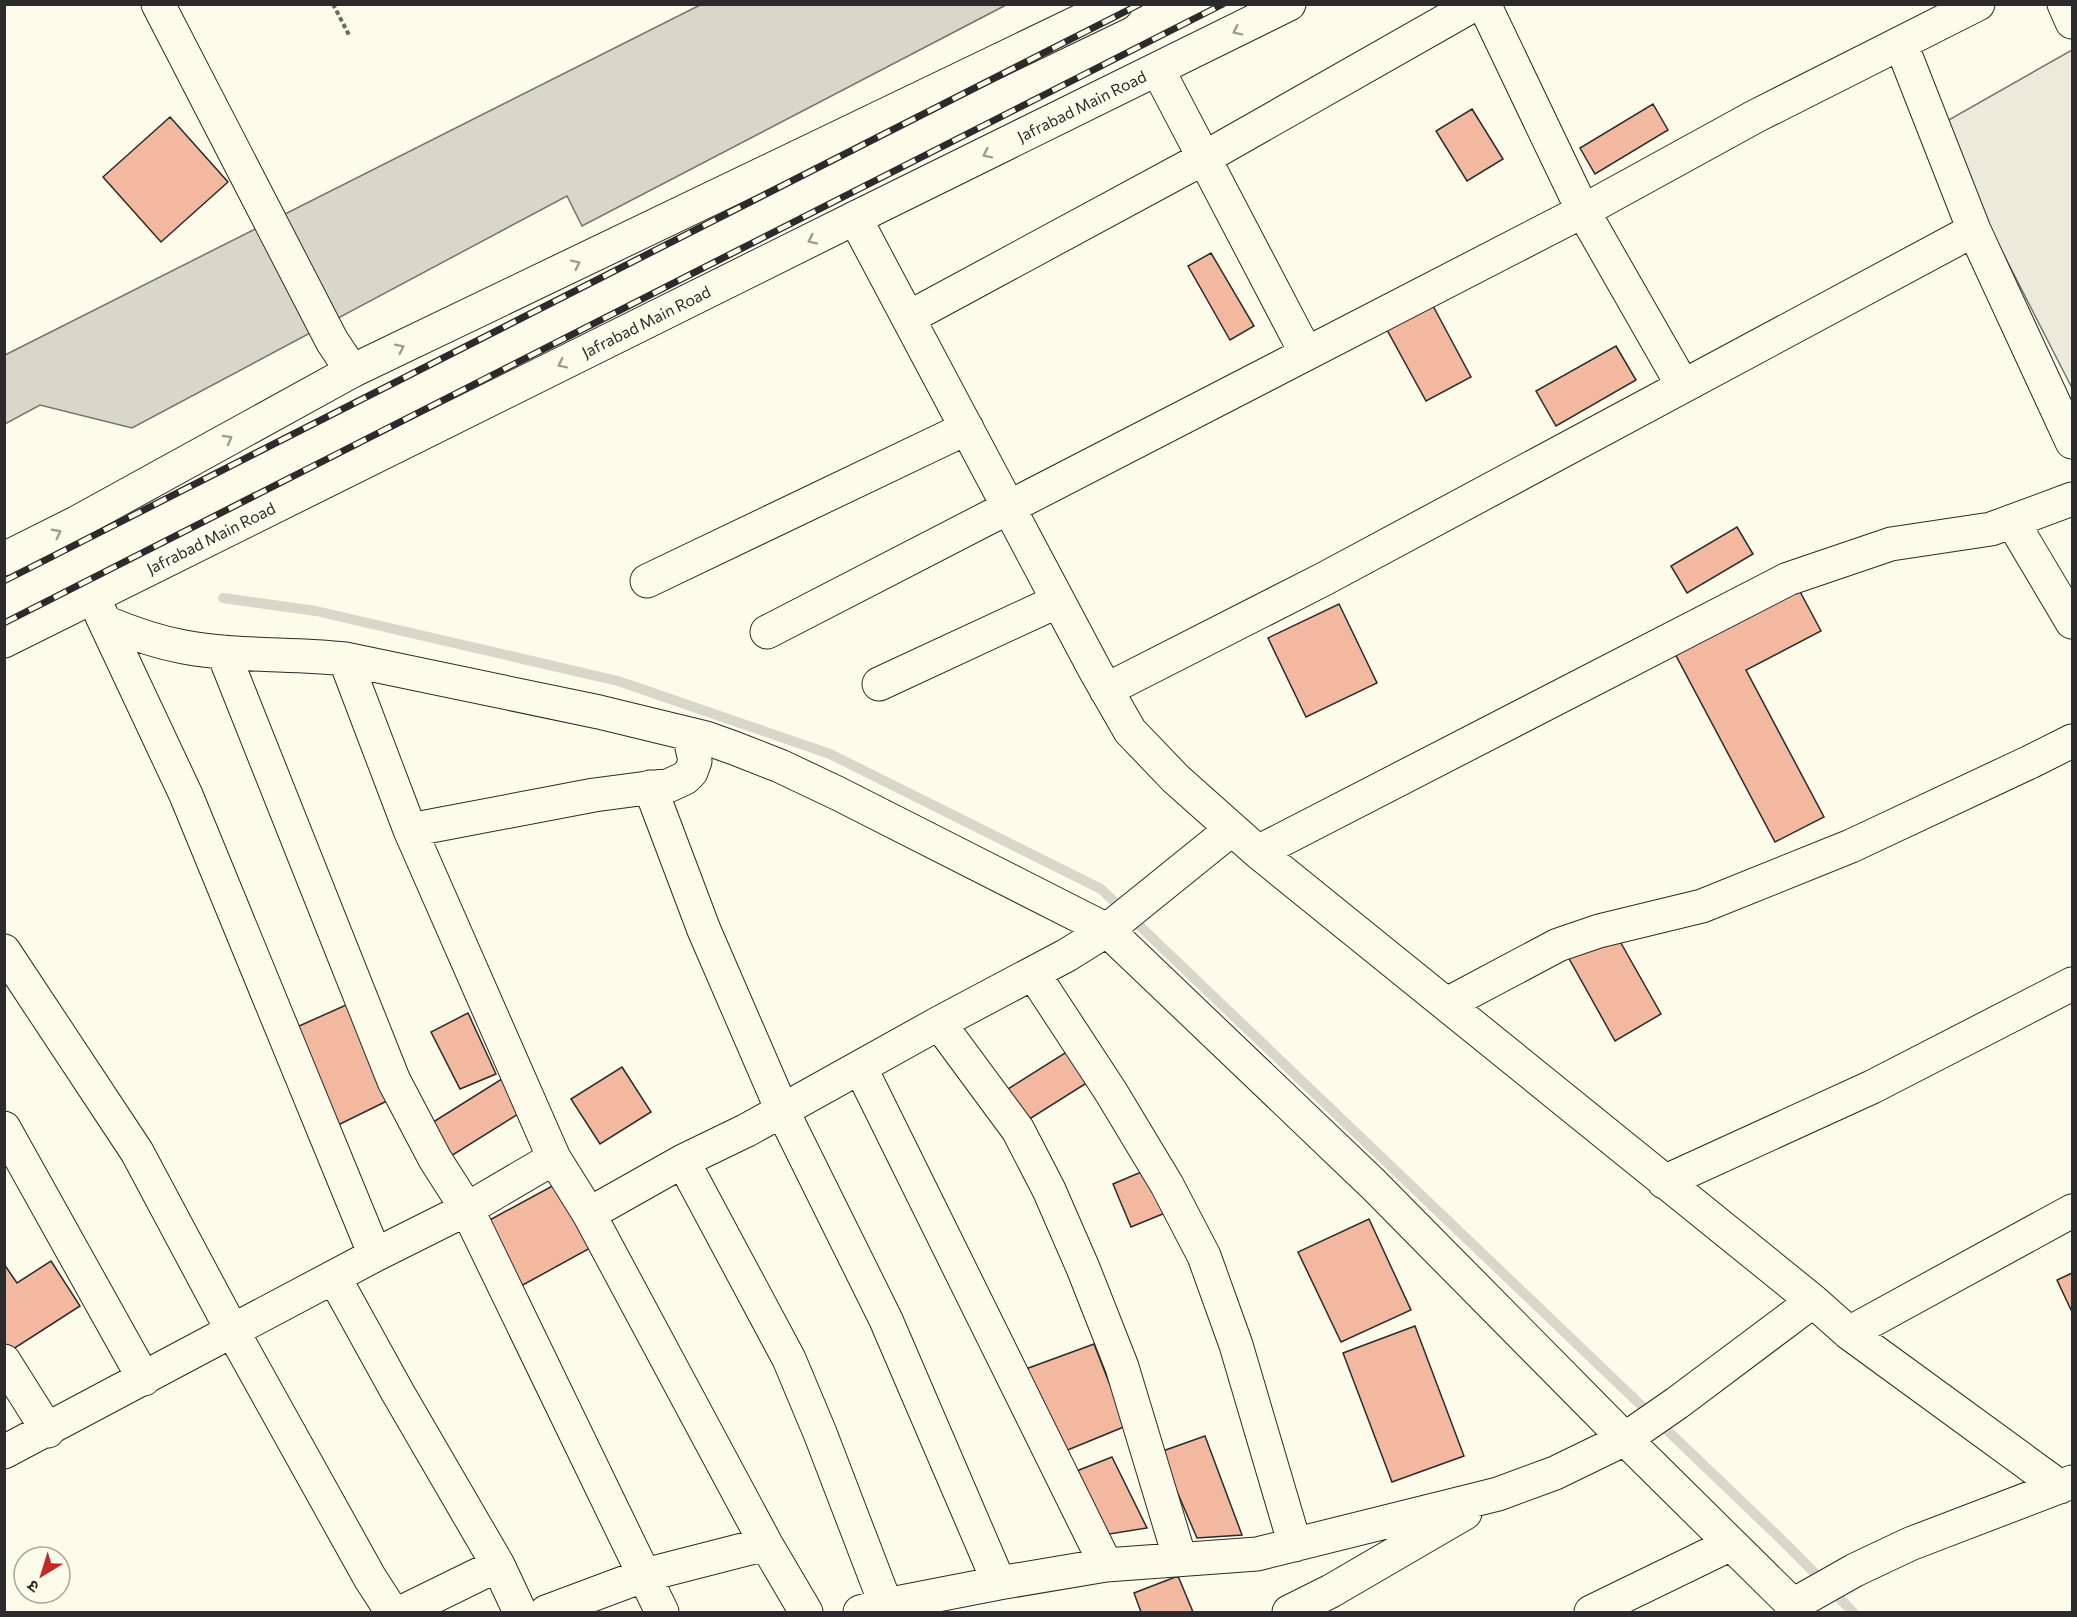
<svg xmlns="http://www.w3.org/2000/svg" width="2077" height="1617" font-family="Commissioner,'Noto Sans Devanagari',sans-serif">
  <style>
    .green { fill: #ecebdb; stroke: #74746e; stroke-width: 1.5 }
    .water { fill: #d8d7c9; stroke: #74746e; stroke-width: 1.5 }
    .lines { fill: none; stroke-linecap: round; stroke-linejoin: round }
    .stream { stroke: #d8d7c9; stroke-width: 10 }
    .building { fill: #f2b8a0; stroke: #2b2b2b; stroke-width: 1.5 }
    .minor-casing { stroke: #2b2b2b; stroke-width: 35 }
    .major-casing { stroke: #2b2b2b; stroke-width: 35 }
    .path { stroke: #6a6964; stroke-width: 4; stroke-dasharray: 4.5 3; stroke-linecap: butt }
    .minor { stroke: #fdfbea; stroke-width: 33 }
    .major { stroke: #fdfbea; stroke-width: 33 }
    .rail-casing { stroke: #2b2b2b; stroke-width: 7 }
    .rail { stroke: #fdfbea; stroke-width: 4.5; stroke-dasharray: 14; stroke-linecap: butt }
    .oneway { stroke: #9e9d94 }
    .labels { text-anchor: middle; stroke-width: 4.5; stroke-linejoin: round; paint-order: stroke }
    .street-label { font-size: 16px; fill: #2b2b2b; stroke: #fdfbea }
  </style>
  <rect width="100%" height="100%" fill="#fdfbea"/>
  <path class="green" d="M2072 50V388L1938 126Z"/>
  <path class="water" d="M700 5H1006L582 226 567 196 132 428 40 405 5 424V355Z"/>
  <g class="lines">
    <path class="stream" d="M223 598 316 611 618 681 830 754 1101 889 1785 1543 1853 1612"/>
  </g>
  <path class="building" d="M1653 104 1668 130 1595 174 1580 148Z
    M1472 109 1503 159 1467 181 1436 131Z
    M170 117 228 182 161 242 103 177Z
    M1211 253 1254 326 1230 340 1188 266Z
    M1432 304 1471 377 1426 401 1386 328Z
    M1616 346 1636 380 1556 426 1536 391Z
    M1737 527 1753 554 1687 593 1671 566Z
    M1797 586 1821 631 1746 670 1824 817 1775 842 1673 650Z
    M1339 604 1377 683 1306 717 1268 638Z
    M1613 929 1661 1014 1615 1041 1567 955Z
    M355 1001 391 1099 332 1128 288 1031Z
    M468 1013 496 1074 460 1089 431 1032Z
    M1073 1048 1093 1079 1020 1125 1000 1094Z
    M622 1067 651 1112 600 1144 571 1099Z
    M505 1077 526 1109 451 1156 430 1124Z
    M1146 1170 1165 1213 1131 1227 1113 1184Z
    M556 1184 592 1247 521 1286 486 1222Z
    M1369 1219 1411 1310 1341 1342 1298 1252Z
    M51 1261 80 1306 7 1353 4 1349V1264L17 1283Z
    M2072 1273V1312L2057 1280Z
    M1415 1326 1464 1456 1392 1482 1343 1353Z
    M1094 1344 1126 1426 1058 1454 1023 1370Z
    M1205 1436 1242 1535 1197 1538 1160 1452Z
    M1112 1457 1147 1528 1097 1536 1069 1474Z
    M1178 1576 1193 1612H1141L1134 1593Z"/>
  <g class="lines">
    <defs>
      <path id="minor" d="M158 4 332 341 352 371
        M1484 4 1583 211 1683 386
        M2064 4 2072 22
        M1901 44 1974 230 2072 442
        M1158 70 1306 353
        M855 218 1095 670 1130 731 1176 779 1258 852 1813 1301 1849 1333 2060 1487
        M908 318 1204 158 1475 4
        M2012 521 2072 622
        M647 581 967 428
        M101 614 186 795 375 1255
        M105 622C131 633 157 642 184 647 238 657 292 653 345 659L599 712 706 738 734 748 780 766 837 793 1107 930 1373 1184 1625 1439 1800 1612
        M767 632 1583 211 1756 116 1978 4
        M223 652 394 1081 435 1159 467 1209 662 1612
        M345 659 410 830 554 1158 589 1214 766 1544 806 1612
        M879 684 1058 601
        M1106 690 1324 579 1974 230
        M650 787 704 930 782 1110 886 1320 999 1583
        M410 830 594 795 670 785 685 778 691 772 695 761 689 734
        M1258 852 1788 579 1891 544 1991 529 2072 499
        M4 951 137 1152 232 1330 370 1578 392 1612
        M1033 973 1111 1092 1167 1185 1204 1256 1236 1345 1295 1545
        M1447 1004 1558 945 1599 931 1702 906 1851 846 2030 762 2072 741
        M939 1023 1018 1130 1049 1190 1083 1268 1122 1367 1180 1559
        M860 1067 1106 1565
        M4 1128 144 1379
        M683 1161 789 1359 820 1433 886 1605
        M1664 1182 1872 1087 2072 984
        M589 1214 683 1161 747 1130 939 1023 1067 955 1107 930 1232 829
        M334 1277 398 1393 498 1565 520 1612
        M1849 1333 2072 1211
        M4 1361 48 1431
        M4 1452 375 1255 467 1209 554 1158
        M1793 1605 1855 1570 1910 1544 2072 1482
        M402 1612 498 1565
        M546 1612 645 1575 766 1544
        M860 1612 886 1605 999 1583 1106 1565 1257 1554 1498 1494 1555 1473 1625 1439 1677 1403 1813 1301
        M1289 1612 1331 1591 1465 1513
        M1591 1612 1731 1544"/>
      <g id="major">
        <path d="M4 559 76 523 352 371 1116 4"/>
        <path id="s1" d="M4 641 855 218 1289 4"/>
      </g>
    </defs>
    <use href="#minor" class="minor-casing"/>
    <use href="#major" class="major-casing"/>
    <path class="path" d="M333 4 350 37
      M447 4V5"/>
    <use href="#minor" class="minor"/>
    <use href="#major" class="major"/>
    <defs>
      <path id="rail" d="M4 581 1140 4
        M4 623 1223 4"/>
    </defs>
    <use href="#rail" class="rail-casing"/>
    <use href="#rail" class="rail"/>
  </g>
  <defs><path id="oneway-chevron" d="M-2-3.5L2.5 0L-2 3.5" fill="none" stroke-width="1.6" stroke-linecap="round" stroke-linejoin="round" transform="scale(1.5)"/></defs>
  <g class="oneway">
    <use href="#oneway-chevron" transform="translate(1237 31) rotate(154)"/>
    <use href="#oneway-chevron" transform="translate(987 154) rotate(154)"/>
    <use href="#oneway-chevron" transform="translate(812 240) rotate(154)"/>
    <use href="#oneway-chevron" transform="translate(576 264) rotate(-26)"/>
    <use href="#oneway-chevron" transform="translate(400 348) rotate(-26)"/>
    <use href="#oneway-chevron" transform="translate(562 364) rotate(154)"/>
    <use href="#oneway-chevron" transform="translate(228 439) rotate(-29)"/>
    <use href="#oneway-chevron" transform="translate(57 533) rotate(-27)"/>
  </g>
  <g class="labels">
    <g class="street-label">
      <text dy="6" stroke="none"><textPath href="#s1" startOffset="1203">Jafrabad Main Road</textPath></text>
      <text dy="6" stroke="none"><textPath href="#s1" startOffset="717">Jafrabad Main Road</textPath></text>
      <text dy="6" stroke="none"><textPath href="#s1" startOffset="231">Jafrabad Main Road</textPath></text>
    </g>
  </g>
  <rect width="2077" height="1617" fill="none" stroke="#2b2b2b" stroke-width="12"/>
  <g transform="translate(42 1575) rotate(218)"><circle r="28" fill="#fdfbea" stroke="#a9a89e" stroke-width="1.5"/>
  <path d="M0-4.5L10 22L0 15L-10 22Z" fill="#c62828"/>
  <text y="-9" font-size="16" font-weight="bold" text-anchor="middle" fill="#2b2b2b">उ</text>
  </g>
</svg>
